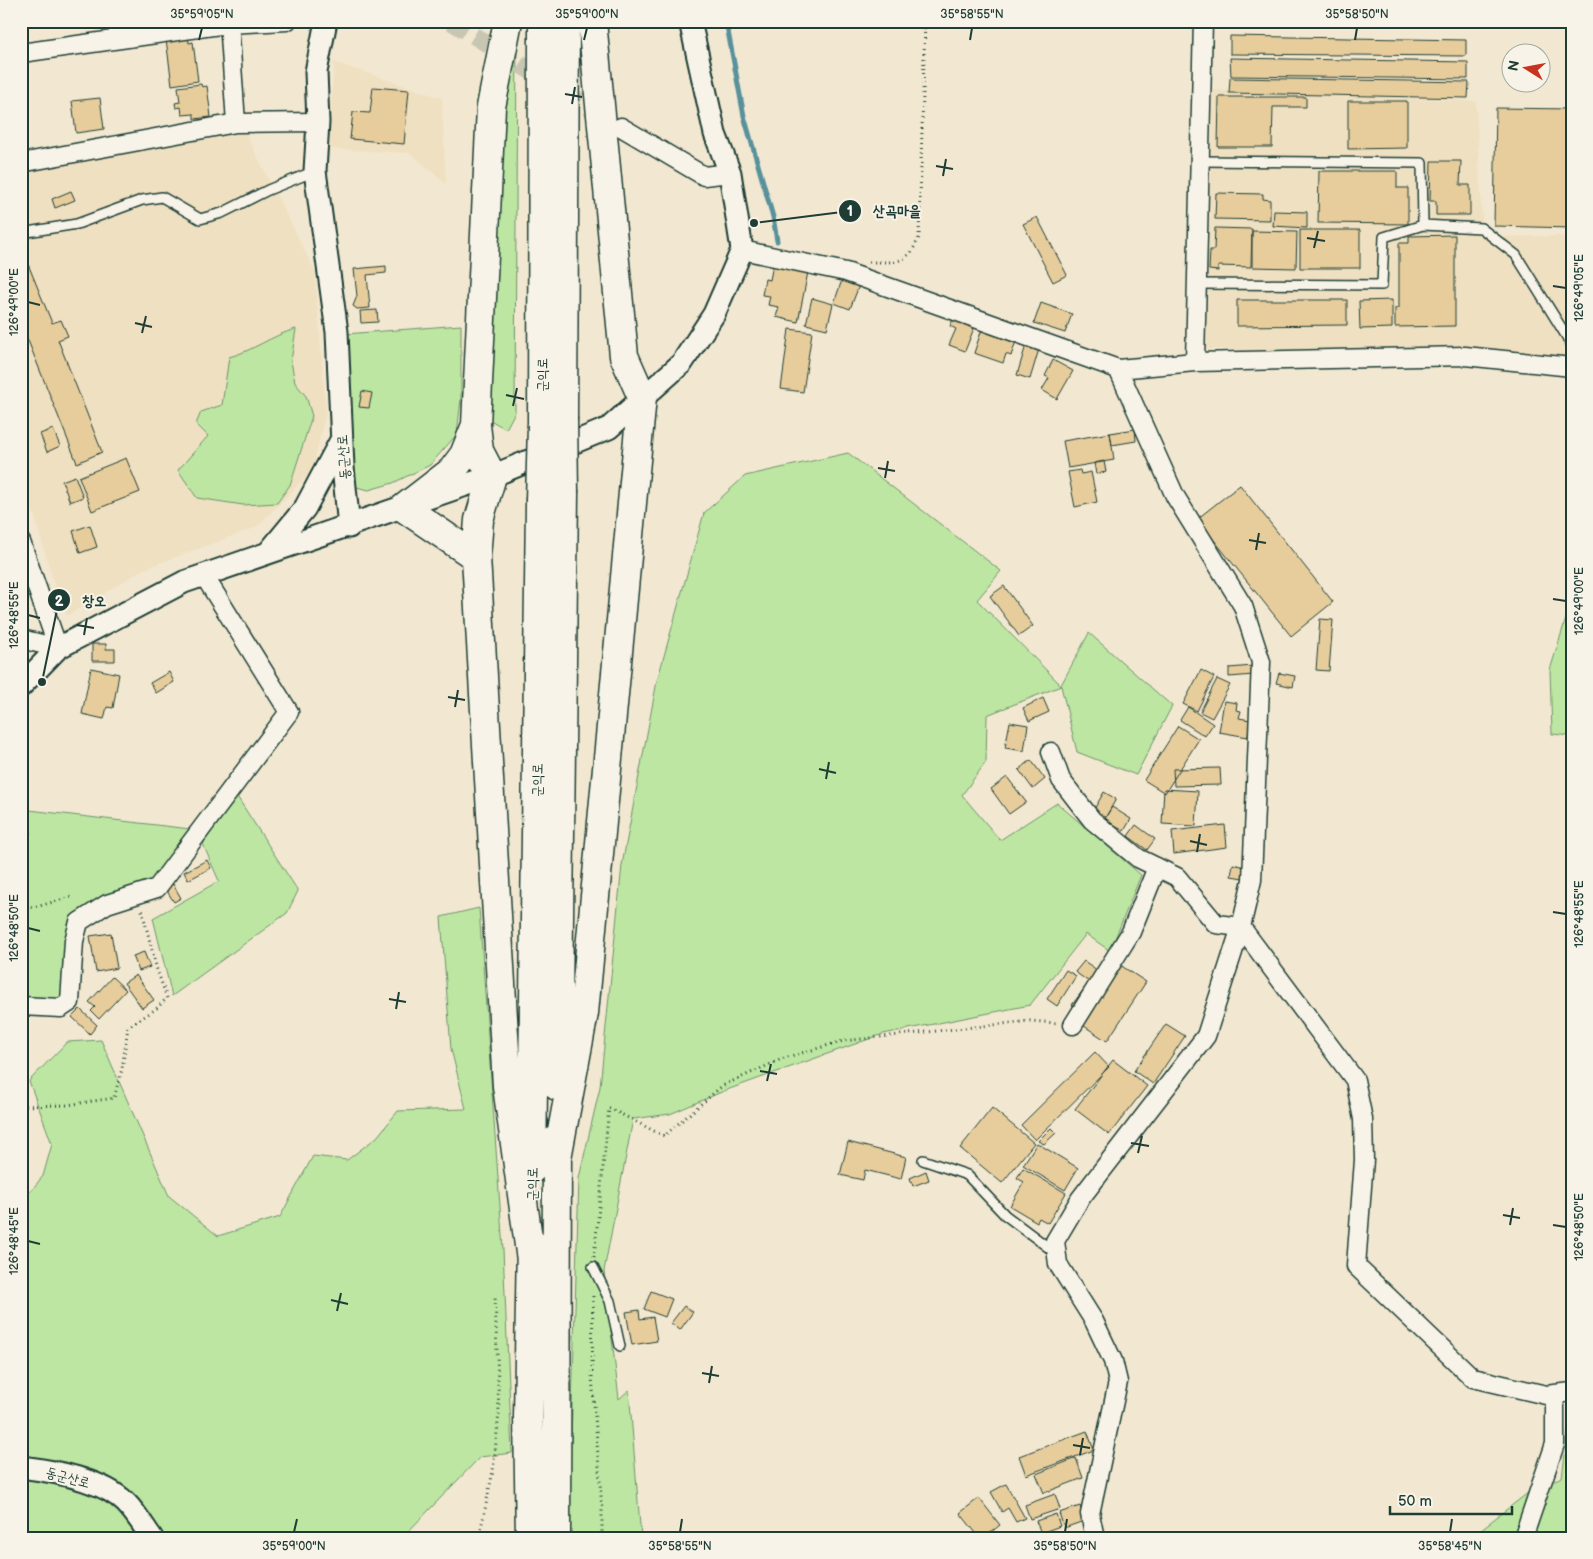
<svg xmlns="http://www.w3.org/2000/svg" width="1593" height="1559" font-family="'Balsamiq Sans','Poor Story',sans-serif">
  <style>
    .built { fill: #efe0c1 }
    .green { fill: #bde6a2; stroke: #6e926b }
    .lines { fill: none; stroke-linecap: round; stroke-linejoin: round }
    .stream { stroke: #59919c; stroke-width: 5 }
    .building { fill: #e7cd9c; stroke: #1f3d34 }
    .minor-tunnel { stroke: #c8c6b2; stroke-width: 18; stroke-dasharray: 18 9; stroke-linecap: butt }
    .service-casing { stroke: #1f3d34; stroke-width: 12 }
    .minor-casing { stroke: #1f3d34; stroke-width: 21 }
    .tertiary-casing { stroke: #1f3d34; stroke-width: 25 }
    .trunk-casing { stroke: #1f3d34; stroke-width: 31 }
    .path { stroke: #1f3d34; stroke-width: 3; stroke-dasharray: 1 4; stroke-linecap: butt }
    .service { stroke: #f7f3e8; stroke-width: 9 }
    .minor { stroke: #f7f3e8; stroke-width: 18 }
    .tertiary { stroke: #f7f3e8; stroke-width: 21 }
    .trunk { stroke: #f7f3e8; stroke-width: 28 }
    .trunk-bridge-casing { stroke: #1f3d34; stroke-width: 31; stroke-linecap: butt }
    .trunk-bridge { stroke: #f7f3e8; stroke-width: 28 }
    .ticks { fill: none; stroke: #1f3d34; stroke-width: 2 }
    .labels { text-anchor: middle; stroke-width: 4; stroke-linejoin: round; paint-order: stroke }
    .street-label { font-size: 14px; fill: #1f3d34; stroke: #f7f3e8 }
    .leader { fill: none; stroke: #1f3d34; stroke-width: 2 }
    .callout-dot { fill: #1f3d34; stroke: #f7f3e8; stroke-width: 2 }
    .mark-label { font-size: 15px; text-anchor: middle; font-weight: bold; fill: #fff }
    .callout-label { font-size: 15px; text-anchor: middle; font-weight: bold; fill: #1f3d34; stroke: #f7f3e8; stroke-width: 4; stroke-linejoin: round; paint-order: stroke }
    .neatline { fill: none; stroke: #1f3d34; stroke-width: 2 }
    .ticks-label { font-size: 12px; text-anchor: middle; fill: #1f3d34 }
  </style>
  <rect width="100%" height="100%" fill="#f2e8d1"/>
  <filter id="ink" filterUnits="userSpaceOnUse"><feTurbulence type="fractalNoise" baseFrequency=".02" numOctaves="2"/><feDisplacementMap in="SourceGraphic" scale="10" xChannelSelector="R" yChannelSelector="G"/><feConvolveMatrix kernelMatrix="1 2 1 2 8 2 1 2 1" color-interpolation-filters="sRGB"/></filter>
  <g filter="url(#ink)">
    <path class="built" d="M121 21H201L128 32Z
      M334 62 442 98 446 184 410 153 328 149Z
      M1213 90 1476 101 1483 236H1572V356L1206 349Z
      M245 132 315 271 326 413 312 471 257 527 144 569 67 616 56 591 21 471V172Z"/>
    <path class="green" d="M517 21 515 412 506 429 483 416 482 117Z
      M461 325V399L457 434 430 465 393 483 369 490 356 487 345 334Z
      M296 329 291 361 295 383 306 396 312 416 290 485 277 503 243 505 197 498 178 470 208 436 196 424 201 412 222 405 229 357C253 351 272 335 296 329Z
      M848 453 1001 571 977 600 1061 685 1089 633 1172 706 1136 775 1077 752 1061 686 987 715 986 762 962 795 1000 840 1057 803 1141 875 1110 951 1086 934 1030 1005 883 1034 724 1091 670 1114 633 1119 604 1271 619 1399 629 1390 641 1538H568L579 1178 600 1087 622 865 657 681 704 513 745 476Z
      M1572 599V736L1552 734 1550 670Z
      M236 795 298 891 287 913 172 996 153 918 219 881 203 844Z
      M21 809 190 829 154 879 106 897 73 919 62 1001 21 999V847L31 833Z
      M479 908 503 1249 512 1453 480 1457 402 1538H21V1203L43 1176 52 1144 29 1081 67 1042 101 1040 169 1196 218 1236 280 1217 313 1156 347 1160 377 1137 398 1111 466 1109 451 1049 441 917Z
      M1572 1402V1538H1483L1480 1530 1533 1489 1562 1477Z"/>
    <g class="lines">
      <path class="stream" d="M726 21 744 116 773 217 777 241"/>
    </g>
    <path class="building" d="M188 36 189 43 193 42 198 81 172 85 166 39Z
      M1230 36 1466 40V56L1230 54Z
      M1230 58 1468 62V79L1231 76Z
      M1230 78 1469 82 1468 98 1229 93Z
      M201 84 202 87 207 86 211 117 194 119V114L182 115 181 107 176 108 175 103 180 102 178 87Z
      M373 87 409 90 404 144 350 139 353 112 370 113Z
      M1219 97H1306V107H1273L1272 147H1218Z
      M100 98 104 129 76 133 72 101Z
      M1348 101H1407V148L1348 149Z
      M1496 108 1572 109V228L1494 226Z
      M1431 161H1461L1460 185H1470V215H1436V201H1430Z
      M1319 171H1397V188H1408V224L1318 223Z
      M71 191 75 200 55 208 52 199Z
      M1216 193 1263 194V199L1270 200V220L1215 219Z
      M1274 211 1307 212V228L1273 226Z
      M1037 217 1067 275 1053 282 1023 224Z
      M1215 228 1252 229 1251 267 1218 266V271L1209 270 1210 250H1214Z
      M1300 230H1360V268H1300Z
      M1252 231 1297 232 1296 268 1252 267Z
      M1455 235V326L1395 327V308H1399V243H1409V236Z
      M21 247 52 323 61 320 68 336 58 340 102 452 77 463 21 323Z
      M773 264 808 272 798 322 776 317 779 307 768 305 770 296 762 295 765 279 770 280Z
      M386 266V273L367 275 370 308 357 309 353 306 357 296 354 269Z
      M843 277 860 283 850 309 834 303Z
      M812 298 833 304 827 329 806 324Z
      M1237 300H1347V325L1237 326Z
      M1392 300V328L1360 329 1359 301Z
      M1041 303 1072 314 1065 333 1034 323Z
      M377 310 378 322 361 323 360 311Z
      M955 315 976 323 965 351 949 345 956 329 950 326Z
      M789 329 812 332 803 392 781 389Z
      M982 329 1016 341 1011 356 1006 354 1003 363 974 353Z
      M1026 345 1039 349 1030 379 1017 375Z
      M1053 360 1073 371 1057 399 1042 390 1049 378 1045 376Z
      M362 391 372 393 369 408 359 407Z
      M53 429 60 446 47 452 40 434Z
      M1135 429 1136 441 1112 445 1110 433Z
      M1110 433 1114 460 1068 468 1063 441Z
      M126 458 140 492 92 511 79 477Z
      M1104 461 1106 472 1096 474 1094 463Z
      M1080 470 1081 474 1091 472 1097 502 1075 507 1068 472Z
      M75 476 83 497 70 502 62 481Z
      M1240 485 1333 602 1291 636 1197 519Z
      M90 525 97 547 80 553 73 531Z
      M1004 586 1033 626 1019 636 990 596Z
      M1320 619 1333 620 1329 671 1316 670Z
      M92 644H106V649H115V661H92Z
      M1253 666 1254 675 1229 677V668Z
      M91 668 119 674 113 708 107 707 104 719 82 714Z
      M1201 670 1214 677 1197 711 1183 704Z
      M169 672 174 682 156 693 150 683Z
      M1279 673 1295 676 1293 687 1276 683Z
      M1217 679 1230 685 1212 718 1200 712Z
      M1043 698 1049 712 1029 721 1023 708Z
      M1224 701 1237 703 1236 710 1241 711 1239 718 1250 720 1248 737 1219 732Z
      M1188 707 1213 724 1205 736 1180 720Z
      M1010 722 1028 725 1024 751 1005 748Z
      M1178 726 1199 739 1165 793 1144 780Z
      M1031 760 1045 779 1033 789 1019 770Z
      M1220 768 1221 785 1174 786 1173 769Z
      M1007 777 1026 802 1009 814 991 789Z
      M1164 789 1198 791 1196 826 1162 824Z
      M1104 792 1116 799 1104 820 1092 813Z
      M1112 807 1131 819 1124 831 1104 820Z
      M1136 825 1155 839 1147 850 1128 836Z
      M1225 825 1227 847 1174 854 1172 831Z
      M207 860 211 868 188 880 184 872Z
      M1233 864 1245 867 1243 878 1231 876Z
      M173 884 181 898 174 902 165 888Z
      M111 933 117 968 96 972 90 936Z
      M144 952 150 967 139 971 133 956Z
      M1084 961 1104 975 1079 1010 1072 1005 1089 982 1075 972Z
      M1120 965 1146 982 1107 1041 1081 1024Z
      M1066 970 1076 976 1057 1006 1047 999Z
      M136 975 154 1000 142 1008 124 983Z
      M112 977 126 990 99 1019 91 1011 95 1007 89 1002Z
      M80 1009 97 1025 90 1034 72 1017Z
      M1166 1024 1185 1036 1153 1084 1134 1071Z
      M1095 1052 1109 1067 1035 1140 1021 1125Z
      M1113 1060 1147 1086 1109 1135 1075 1109Z
      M992 1108 1034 1143 1002 1183 960 1148Z
      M1051 1128 1056 1133 1044 1144 1038 1141Z
      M848 1142 906 1157 901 1179 865 1170 863 1180 840 1175Z
      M1037 1143 1078 1168 1065 1190 1023 1165Z
      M1023 1168 1066 1193 1048 1223 1039 1218 1037 1222 1010 1206 1024 1182 1017 1178Z
      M926 1171 929 1180 913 1186 910 1178Z
      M651 1291 672 1299 665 1317 644 1309Z
      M684 1306 693 1312 680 1330 671 1323Z
      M639 1310 640 1319 653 1317 657 1341 632 1345 626 1312Z
      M1087 1431 1094 1450 1026 1475 1019 1456Z
      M1076 1458 1083 1478 1044 1493 1036 1474Z
      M1006 1484 1025 1518 1016 1522 1008 1508 1002 1512 991 1492Z
      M1055 1494 1060 1509 1030 1519 1025 1505Z
      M979 1498 1000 1525 984 1538H980L960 1513Z
      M1080 1506 1084 1521 1064 1528 1059 1513Z
      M1056 1514 1060 1526 1041 1533 1036 1521Z
      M1049 1531 1051 1538H1028Z"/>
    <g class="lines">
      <path class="minor-tunnel" d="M451 21 606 118"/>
      <defs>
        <path id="service" d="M1423 225 1481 228 1516 255 1572 345
          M21 233 77 224 142 200 162 197 200 219 222 213 268 190 315 171
          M1197 284 1382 285 1384 237 1423 225 1422 163 1200 161
          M923 1160 967 1175 1005 1215 1057 1254
          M593 1267 610 1301 620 1346"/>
        <path id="minor" d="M114 21 123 38
          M229 21 236 123
          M21 53 227 24 287 21
          M621 127 704 176 730 173
          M21 163 236 123 318 122
          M742 250 846 272 1118 369 1175 496 1243 606 1261 662 1252 880 1241 927 1206 1036 1080 1199 1055 1241 1058 1264 1094 1321 1113 1361 1118 1382 1090 1514 1095 1538
          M1195 362 1203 21
          M1118 369 1195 362 1465 356 1572 367
          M21 542 58 648
          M21 639 58 648
          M1051 752 1061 780 1092 820 1138 858 1177 877 1216 924 1241 927 1355 1080 1363 1119 1364 1160 1356 1266 1473 1378 1546 1395 1572 1392
          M21 1006 61 1008 70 1002 74 941 79 922 107 904 157 888 289 712 203 574
          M1073 1025 1131 932 1157 867
          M1523 1538 1555 1444V1394"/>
        <path id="tertiary" d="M326 21 316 72 318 122 315 171 337 332 343 467 349 527
          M268 553 305 508 340 442
          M21 686 58 648 184 582 492 476 609 428 682 363 714 314 742 250 730 173 715 134 690 21
          M21 1467C53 1471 103 1479 126 1503 136 1513 144 1527 152 1538"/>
        <path id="trunk" d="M508 21 491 107 476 425 479 451 492 476 479 520 476 557 507 1086 531 1260
          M563 418 565 21
          M476 425 464 455 452 471 404 508 476 557
          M542 425 543 21
          M557 1086 564 493
          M557 1158 584 1013 642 397 624 356 592 21
          M532 1169 540 501
          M530 1538 528 1417 531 1242
          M556 1538 557 1139"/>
      </defs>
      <use href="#service" class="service-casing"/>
      <use href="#minor" class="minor-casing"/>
      <use href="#tertiary" class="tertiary-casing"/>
      <use href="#trunk" class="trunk-casing"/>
      <path class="path" d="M869 262C896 262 908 265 919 237L925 21
        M21 908 39 906 71 897
        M21 1106 67 1105 114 1098 122 1069 128 1027 156 1009 167 998 157 970 142 910
        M594 1257 609 1108 664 1136 722 1086 784 1058 843 1041 1030 1021 1057 1023
        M593 1296 592 1376 602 1509V1538
        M479 1538 493 1471 499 1413 495 1295"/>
      <use href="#service" class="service"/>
      <use href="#minor" class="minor"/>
      <use href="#tertiary" class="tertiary"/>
      <use href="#trunk" class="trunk"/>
      <defs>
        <path id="trunk-bridge" d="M563 418 564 493
          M540 501 542 425"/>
      </defs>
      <use href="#trunk-bridge" class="trunk-bridge-casing"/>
      <use href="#trunk-bridge" class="trunk-bridge"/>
    </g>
  </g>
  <path class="ticks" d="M199 40 202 28M584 40 587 28M970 40 972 28M1355 40 1357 28M565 94 582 97M572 104 575 87M936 166 953 169M943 176 946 159M1307 238 1325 241M1314 248 1318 231M1553 286 1566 288M28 302 40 305M135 323 152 327M142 333 146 316M506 395 524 399M513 406 517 388M878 468 895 471M885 478 888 461M1249 540 1266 543M1256 550 1259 533M1553 599 1566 601M28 615 40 618M77 625 94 628M84 635 87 618M448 697 465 700M455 707 458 690M819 769 836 773M826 779 829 762M1190 841 1207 845M1197 852 1200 834M1553 912 1566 914M28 928 40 931M389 999 406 1002M396 1009 399 992M760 1071 777 1074M767 1081 771 1064M1131 1143 1149 1146M1138 1153 1142 1136M1503 1215 1520 1218M1510 1225 1513 1208M1553 1225 1566 1227M28 1241 40 1244M331 1300 348 1304M337 1311 341 1293M702 1373 719 1376M709 1383 712 1366M1073 1445 1090 1448M1080 1455 1083 1438M294 1532 297 1519M680 1532 682 1519M1065 1532 1067 1519M1450 1532 1452 1519"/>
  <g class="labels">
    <g class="street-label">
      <text transform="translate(542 375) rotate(-90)" y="5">군익로</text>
      <text transform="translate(343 457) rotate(-94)" y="5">동군산로</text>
      <text transform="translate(537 780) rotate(-89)" y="5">군익로</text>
      <text transform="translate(532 1184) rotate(-89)" y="5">군익로</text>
      <text transform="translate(68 1477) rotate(15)" y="5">동군산로</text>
    </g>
  </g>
  <path class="leader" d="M754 223L850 211M42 682L59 600"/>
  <g class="callout-dot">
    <circle cx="754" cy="223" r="5"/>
    <circle cx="42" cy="682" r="5"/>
    <circle cx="850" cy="211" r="12"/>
    <circle cx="59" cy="600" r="12"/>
  </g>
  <g class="mark-label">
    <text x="850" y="216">1</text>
    <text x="59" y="606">2</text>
  </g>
  <g class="callout-label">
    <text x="897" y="216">산곡마을</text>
    <text x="94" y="606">창오</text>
  </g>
  <rect width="1593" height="1559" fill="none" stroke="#f7f3e8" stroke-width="55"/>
  <g transform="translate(1526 68) rotate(281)"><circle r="24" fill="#f7f3e8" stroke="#a1aaa0"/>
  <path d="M0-4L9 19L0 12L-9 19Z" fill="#c8321e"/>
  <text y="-8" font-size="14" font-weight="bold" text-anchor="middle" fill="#1f3d34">N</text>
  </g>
  <path d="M1390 1506v8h122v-8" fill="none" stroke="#1f3d34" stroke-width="2.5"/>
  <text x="1398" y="1506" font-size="15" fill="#1f3d34" stroke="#f7f3e8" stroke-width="4" paint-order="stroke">50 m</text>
  <rect x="28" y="28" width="1538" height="1504" class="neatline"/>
  <g class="ticks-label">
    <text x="202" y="18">35°59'05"N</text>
    <text x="587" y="18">35°59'00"N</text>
    <text x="972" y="18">35°58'55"N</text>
    <text x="1357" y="18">35°58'50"N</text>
    <text transform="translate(1579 288) rotate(-90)" y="4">126°49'05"E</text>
    <text transform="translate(14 302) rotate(-90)" y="4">126°49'00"E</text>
    <text transform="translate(1579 601) rotate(-90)" y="4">126°49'00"E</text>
    <text transform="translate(14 615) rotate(-90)" y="4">126°48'55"E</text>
    <text transform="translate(1579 914) rotate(-90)" y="4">126°48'55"E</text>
    <text transform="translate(14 928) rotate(-90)" y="4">126°48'50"E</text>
    <text transform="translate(1579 1227) rotate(-90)" y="4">126°48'50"E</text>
    <text transform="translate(14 1241) rotate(-90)" y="4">126°48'45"E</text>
    <text x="294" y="1550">35°59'00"N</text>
    <text x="680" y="1550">35°58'55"N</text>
    <text x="1065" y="1550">35°58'50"N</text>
    <text x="1450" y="1550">35°58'45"N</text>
  </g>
</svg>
